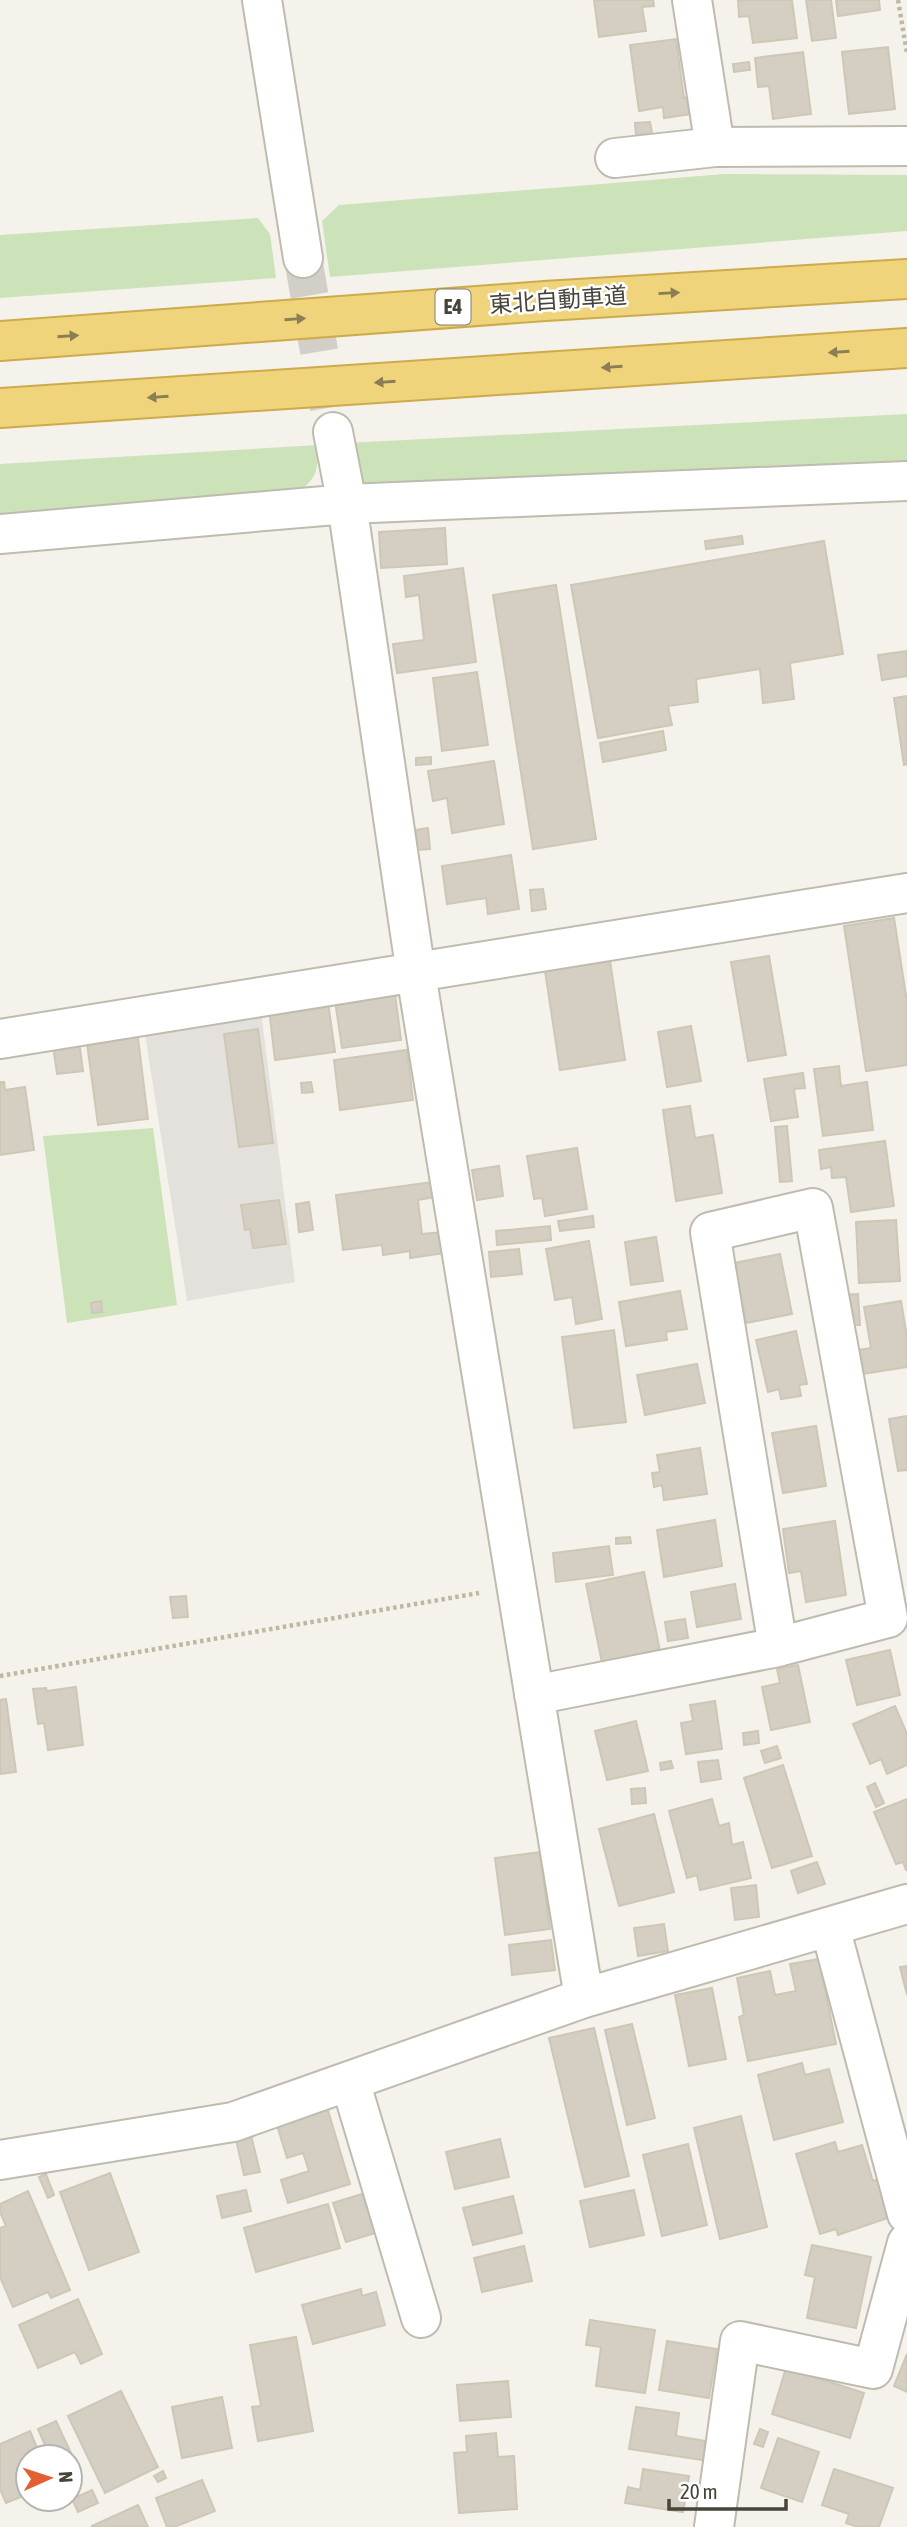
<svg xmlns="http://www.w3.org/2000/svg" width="907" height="2527" font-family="'Asap Condensed','Noto Sans JP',sans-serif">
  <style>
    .industrial { fill: #e4e1dc }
    .green { fill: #cce3b9 }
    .building { fill: #d4cfc2; stroke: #cec7b6; stroke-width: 2 }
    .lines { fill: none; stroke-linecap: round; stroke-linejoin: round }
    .minor-tunnel { stroke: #d1cfc8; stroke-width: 38; stroke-dasharray: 38 19; stroke-linecap: butt }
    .minor-casing { stroke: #bfbbaf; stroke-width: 42 }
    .highway-casing { stroke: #cdab4c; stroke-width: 42 }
    .path { stroke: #bfb7a1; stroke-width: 4.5; stroke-dasharray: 3.5 3.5; stroke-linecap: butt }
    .minor { stroke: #fff; stroke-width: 38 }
    .highway { stroke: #efd47b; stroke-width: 38 }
    .oneway { fill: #8a7e54 }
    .labels { text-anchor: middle; stroke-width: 5; stroke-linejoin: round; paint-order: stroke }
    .shield { fill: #fff; stroke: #7e7c75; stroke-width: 2 }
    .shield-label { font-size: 21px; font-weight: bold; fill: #47443a }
    .street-label { font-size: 23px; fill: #47443a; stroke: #fff }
  </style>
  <rect width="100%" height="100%" fill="#f4f2eb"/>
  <path class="industrial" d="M261 1011 295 1282 187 1301 144 1028Z"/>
  <path class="green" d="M725 174 907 175V231L330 277 322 221 339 205Z
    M258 218 270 234 276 278 0 298V235Z
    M907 414V467L366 488 350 467 348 443Z
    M318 445C318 472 317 479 295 494L0 514V464Z
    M153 1128 177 1305 67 1323 43 1136Z"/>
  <path class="building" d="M594 0H653L654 6 642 7 646 31 599 37Z
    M738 0H792L797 38 753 43 749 16 739 17Z
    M806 0H831L836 38 812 41Z
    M836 0H879L880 10 838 16Z
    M676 39 684 98 689 97 692 114 664 118 663 107 639 111 630 45Z
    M888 47 895 109 849 114 842 52Z
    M803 52 811 114 773 119 769 86 758 87 755 58Z
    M749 62 750 70 734 72 733 64Z
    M650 122 652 133 636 135 635 123Z
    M445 528 447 564 381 568 379 532Z
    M742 536 743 544 706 549 705 541Z
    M824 541 843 654 790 663 794 699 763 703 760 669 696 679 698 702 668 706 672 725 598 738 571 585Z
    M463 568 476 662 397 673 393 644 424 640 419 595 406 597 404 576Z
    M556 585 596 839 533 849 493 595Z
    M907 651V676L882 680 878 655Z
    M477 672 488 745 442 751 433 678Z
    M907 696V764L904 765 894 698Z
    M663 731 666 750 603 762 600 743Z
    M431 757V764L416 765V758Z
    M494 761 504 824 452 833 447 798 433 801 428 771Z
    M428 828 430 849 416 850 415 830Z
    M511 855 519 909 488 914 486 898 447 904 442 866Z
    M543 889 546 909 532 911 530 890Z
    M894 918 907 1002V1065L866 1071 844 926Z
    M769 956 786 1055 748 1061 731 962Z
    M610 961 625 1060 560 1070 545 971Z
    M394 986 401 1040 342 1048 334 994Z
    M328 1002 335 1052 275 1060 269 1009Z
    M691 1026 701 1081 667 1087 658 1032Z
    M258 1029 273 1143 239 1147 224 1034Z
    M137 1030 148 1119 98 1125 86 1036Z
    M79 1041 83 1071 57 1074 53 1045Z
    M407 1050 413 1100 340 1110 334 1060Z
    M839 1066 841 1086 867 1082 873 1130 823 1136 814 1069Z
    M803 1073 805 1088 794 1089 798 1117 771 1121 764 1079Z
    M0 1082H4L5 1090 25 1087 34 1150 0 1155Z
    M311 1082 313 1092 302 1093 301 1083Z
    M690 1106 695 1138 713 1135 722 1193 676 1201 663 1110Z
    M787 1126 792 1181 780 1182 775 1127Z
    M885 1141 894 1206 851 1212 846 1177 832 1178 831 1167 821 1169 819 1150Z
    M577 1148 587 1209 545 1216 542 1198 534 1199 527 1156Z
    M499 1166 503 1196 477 1200 472 1170Z
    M432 1182 435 1197 418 1200 422 1234 442 1232 445 1253 410 1258V1251L383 1255 382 1245 343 1250 336 1195Z
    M279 1200 286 1244 253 1248 250 1229 245 1230 241 1205Z
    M309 1202 313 1230 299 1232 296 1204Z
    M593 1216 594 1227 560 1231 558 1221Z
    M896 1220 900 1281 859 1283 856 1222Z
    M550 1226 551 1240 497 1245 496 1231Z
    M656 1237 663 1281 631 1285 625 1242Z
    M589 1241 602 1319 576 1324 572 1297 555 1300 546 1249Z
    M519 1249 522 1274 491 1277 489 1252Z
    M780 1254 792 1314 746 1323 734 1263Z
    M680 1291 687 1329 666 1332 667 1340 626 1346 619 1302Z
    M858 1294 860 1325H842L841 1295Z
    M101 1301 102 1312 92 1313 91 1303Z
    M901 1301 907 1337V1367L862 1374 858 1350 871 1348 864 1307Z
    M614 1330 626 1422 574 1428 562 1337Z
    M796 1331 807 1384 799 1385 801 1396 781 1399 779 1389 768 1392 756 1340Z
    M697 1364 705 1403 645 1415 637 1375Z
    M907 1416V1470L898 1471 889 1419Z
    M816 1426 826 1486 783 1493 772 1433Z
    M700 1448 707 1494 664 1500 662 1485 654 1487 652 1473 660 1472 657 1455Z
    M715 1520 722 1566 664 1577 657 1530Z
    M835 1521 846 1595 806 1602 801 1571 789 1573 783 1529Z
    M630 1537 631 1543 616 1544V1538Z
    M609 1546 613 1575 556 1582 553 1553Z
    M644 1572 660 1651 602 1663 586 1584Z
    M735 1584 741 1619 697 1627 691 1592Z
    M186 1596 188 1617 173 1618 170 1597Z
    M685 1619 688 1638 668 1641 665 1622Z
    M890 1650 900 1695 857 1705 846 1660Z
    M798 1665 810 1722 771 1730 762 1687 780 1683 777 1669Z
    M76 1687 83 1745 48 1750 44 1723 38 1724 33 1689 46 1688 47 1691Z
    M6 1699 16 1772 0 1774V1700Z
    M715 1701 722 1749 686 1754 681 1723 693 1721 690 1705Z
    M895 1706 907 1734V1765L887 1774 881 1759 870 1764 853 1724Z
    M636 1721 648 1771 607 1780 595 1731Z
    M758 1731 759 1743 744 1745 743 1733Z
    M777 1746 781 1758 765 1763 761 1751Z
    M718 1760 721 1779 701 1782 698 1762Z
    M671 1761 673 1768 661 1770 660 1763Z
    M783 1765 812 1856 772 1868 744 1778Z
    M875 1783 884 1803 876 1807 867 1787Z
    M645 1788 646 1803 632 1804 631 1789Z
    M712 1799 719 1826 729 1823 732 1845 743 1842 751 1878 700 1890 697 1875 687 1878 669 1811Z
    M907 1799V1870H906L903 1862 896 1864 874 1812Z
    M654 1814 674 1892 619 1906 599 1829Z
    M540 1852 550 1929 505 1935 495 1858Z
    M817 1862 825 1884 798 1893 791 1871Z
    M756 1885 759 1917 735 1920 731 1888Z
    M664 1924 668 1951 638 1956 634 1928Z
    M551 1940 555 1970 512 1975 509 1945Z
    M819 1959 836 2044 748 2061 739 2017 744 2015 737 1978 770 1971 775 1995 796 1991 790 1964Z
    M907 1966V1995L900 1967Z
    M712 1988 726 2059 689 2066 675 1995Z
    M632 2024 655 2118 627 2125 605 2030Z
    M594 2028 629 2176 585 2187 549 2038Z
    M802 2063 805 2075 829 2069 843 2122 774 2140 758 2075Z
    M327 2107 350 2184 288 2203 281 2180 309 2171 303 2153 287 2158 276 2122Z
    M741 2116 767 2227 720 2239 694 2128Z
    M250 2131 260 2172 244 2175 235 2135Z
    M500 2139 509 2177 455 2189 446 2152Z
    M835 2142 838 2152 862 2145 873 2181 878 2179 891 2217 838 2235 836 2229 820 2234 796 2154Z
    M688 2144 707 2225 662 2236 643 2155Z
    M110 2173 139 2252 89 2270 60 2192Z
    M46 2174 54 2195 48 2198 39 2177Z
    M246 2190 251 2211 222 2218 217 2196Z
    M634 2190 644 2235 590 2247 580 2201Z
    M28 2191 70 2290 51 2298 48 2292 13 2307 0 2277V2228L6 2226 0 2212V2204Z
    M362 2194 375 2233 346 2242 333 2203Z
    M513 2196 522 2233 473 2245 463 2208Z
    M328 2204 340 2248 256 2272 244 2228Z
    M812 2245 871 2257 856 2328 807 2318 815 2277 805 2275Z
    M524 2246 532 2281 482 2292 474 2258Z
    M361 2289 362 2296 376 2292 385 2325 313 2344 302 2305Z
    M78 2299 102 2354 81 2364 75 2352 38 2368 19 2325Z
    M590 2320 655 2330 645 2393 596 2386 601 2347 586 2345Z
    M296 2337 313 2431 258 2441 252 2407 261 2406 250 2345Z
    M667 2341 717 2349 709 2398 659 2390Z
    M907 2354V2392L894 2386Z
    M786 2368 864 2393 850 2438 772 2414Z
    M508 2381 511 2417 460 2421 457 2385Z
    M121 2391 158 2467 105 2493 68 2416Z
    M222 2397 232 2448 182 2458 172 2407Z
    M636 2407 679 2413 676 2436 706 2441 703 2460 629 2449Z
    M56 2421 71 2453 62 2457H50L38 2429Z
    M760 2429 768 2432 763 2447 754 2444Z
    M30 2431 41 2457H28V2494L6 2503 0 2489V2444Z
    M496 2433 498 2457 514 2456 517 2509 459 2513 454 2453 467 2452 466 2436Z
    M778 2438 819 2452 802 2502 761 2488Z
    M643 2469 689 2476 683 2512 625 2503 628 2487 640 2490Z
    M834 2469 893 2488 879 2527H858L846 2523 849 2514 822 2505Z
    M163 2471 166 2478 158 2482 154 2476Z
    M202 2480 215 2511 174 2527H167L156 2498Z
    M92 2490 98 2503 78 2512 72 2499Z
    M138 2505 148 2527H92V2526Z"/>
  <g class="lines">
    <path class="minor-tunnel" d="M303 258 333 432"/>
    <defs>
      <path id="minor" d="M262 0 303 258
        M692 0 715 147
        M615 158 715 147 907 146
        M333 432 347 504 416 974 584 1998
        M0 534 347 504 907 481
        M0 1039 907 893
        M534 1695 778 1647 888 1618 813 1208 710 1232 778 1647
        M830 1927 907 2214
        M350 2081 421 2318
        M0 2160 233 2122 584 1998 907 1904
        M714 2527 740 2341 873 2369 907 2243"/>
      <path id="highway" d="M0 341 545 301 907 279
        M0 408 907 348"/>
    </defs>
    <use href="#minor" class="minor-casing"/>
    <use href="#highway" class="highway-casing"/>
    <path class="path" d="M898 0 907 53
      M0 1676 479 1593"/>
    <use href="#minor" class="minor"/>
    <use href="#highway" class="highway"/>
  </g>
  <defs><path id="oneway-solid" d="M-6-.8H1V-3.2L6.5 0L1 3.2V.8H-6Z" transform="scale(1.75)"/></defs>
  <g class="oneway">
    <use href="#oneway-solid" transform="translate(669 293) rotate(-3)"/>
    <use href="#oneway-solid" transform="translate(295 319) rotate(-4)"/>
    <use href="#oneway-solid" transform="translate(68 336) rotate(-4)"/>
    <use href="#oneway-solid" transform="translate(839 352) rotate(176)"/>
    <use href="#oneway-solid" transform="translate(612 367) rotate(176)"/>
    <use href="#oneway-solid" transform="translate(385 382) rotate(176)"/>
    <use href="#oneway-solid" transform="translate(158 397) rotate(176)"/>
  </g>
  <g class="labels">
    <rect class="shield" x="435.5" y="289.5" width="35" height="35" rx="5"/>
    <g class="shield-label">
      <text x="453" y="314">E4</text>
    </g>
    <g class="street-label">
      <text transform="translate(558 300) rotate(-4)" y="8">東北自動車道</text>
    </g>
  </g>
  <g transform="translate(49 2478) rotate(87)"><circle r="33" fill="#ffffff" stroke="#b5b4b0" stroke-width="2"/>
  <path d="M0-5L12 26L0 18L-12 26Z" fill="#e36033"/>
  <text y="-10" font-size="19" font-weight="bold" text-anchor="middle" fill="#47443a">N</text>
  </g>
  <path d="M669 2499v10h117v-10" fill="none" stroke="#47443a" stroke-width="3.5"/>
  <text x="680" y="2499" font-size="21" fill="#47443a" stroke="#ffffff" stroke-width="5" paint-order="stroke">20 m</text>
</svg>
